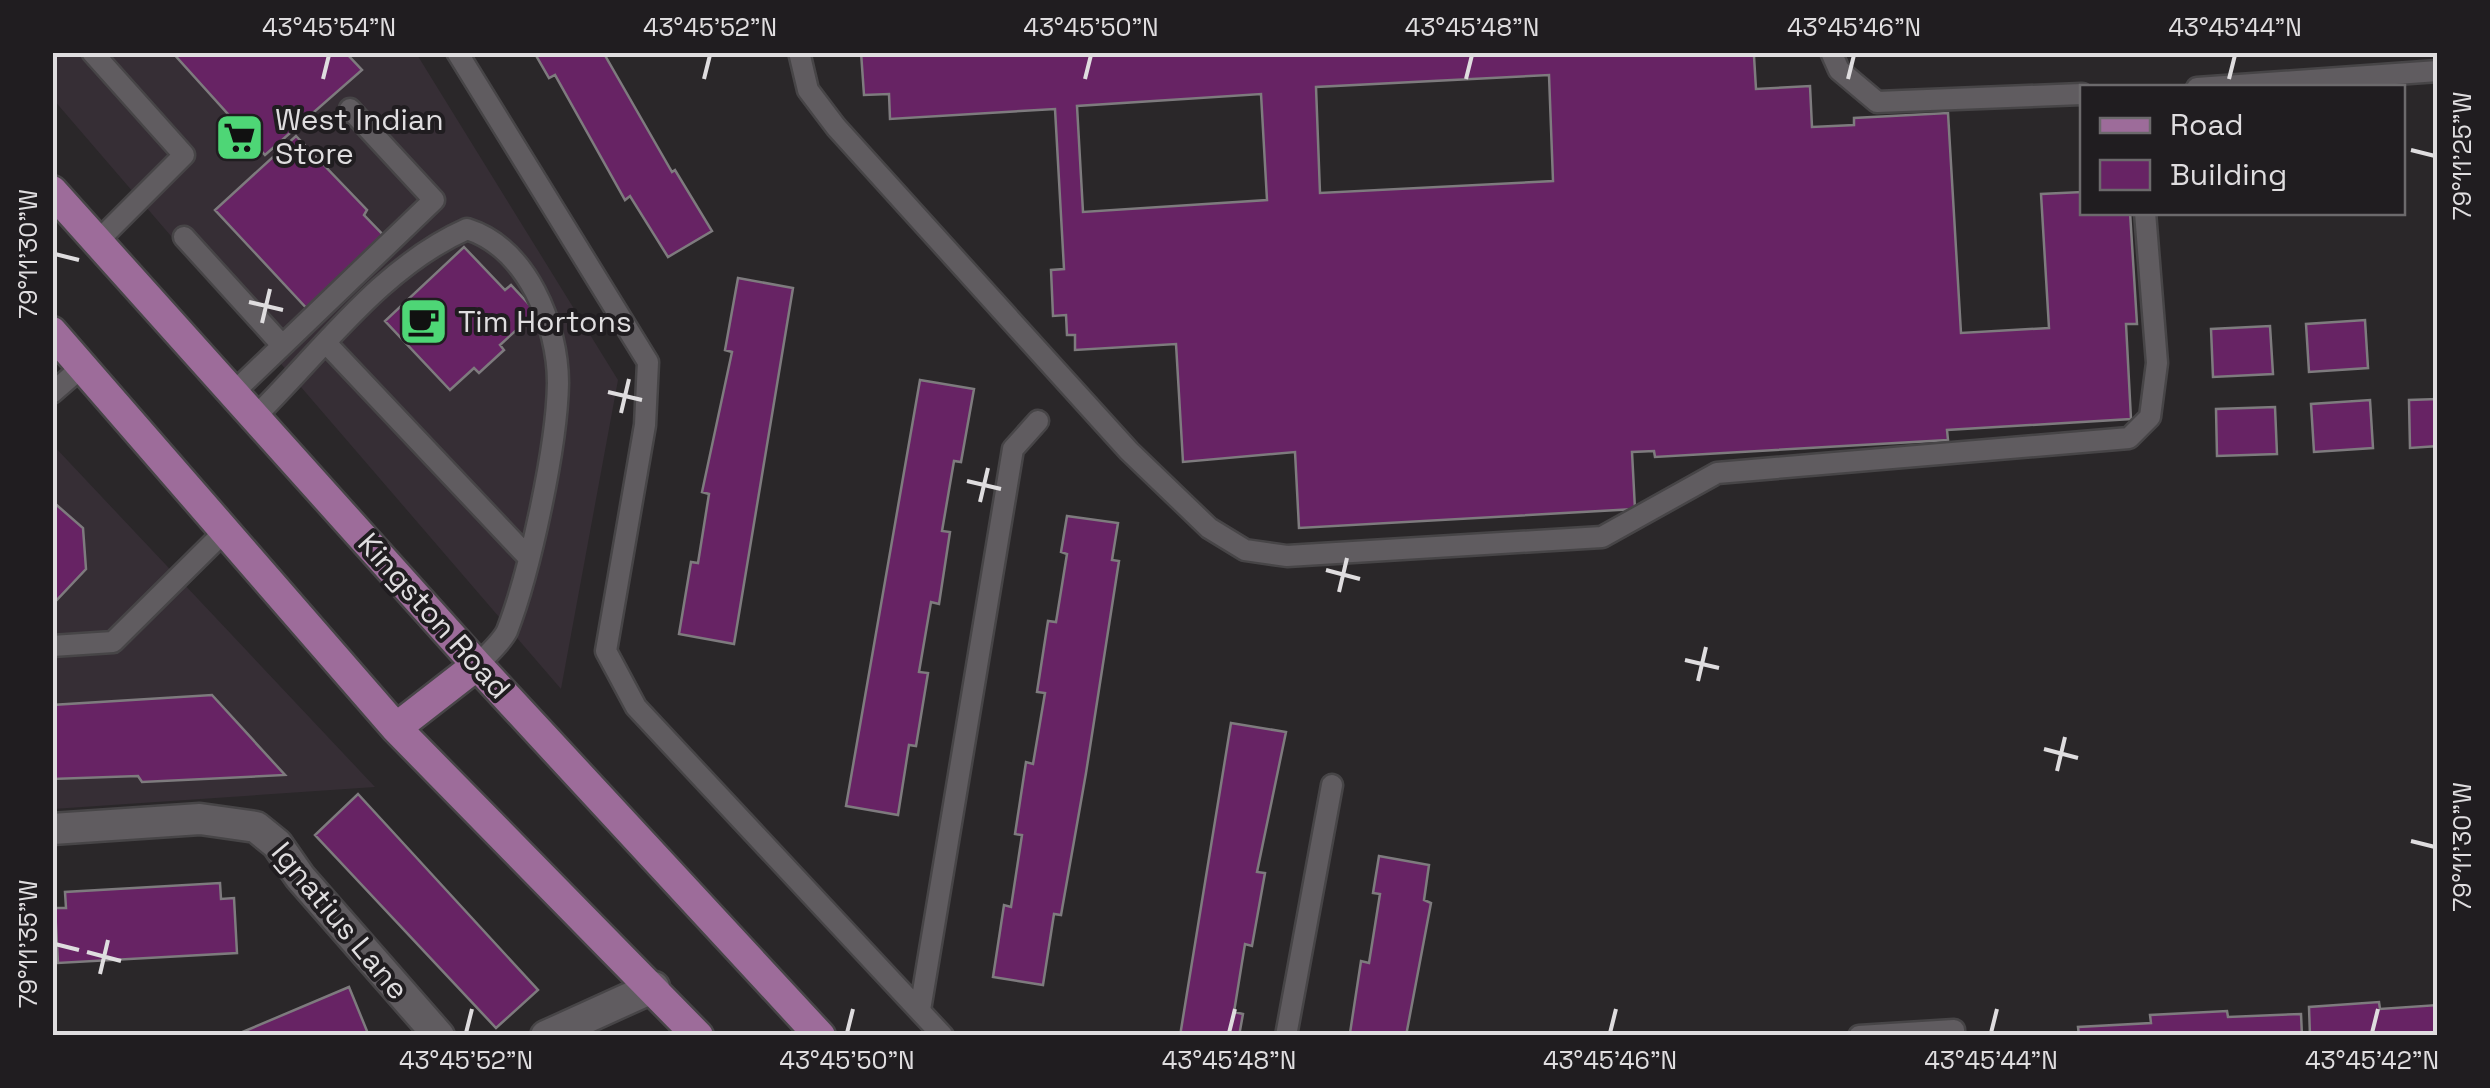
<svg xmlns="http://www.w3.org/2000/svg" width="2490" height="1088" font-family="'Space Grotesk',sans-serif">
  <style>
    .built { fill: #362e35 }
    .building { fill: #672364; stroke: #7e7b7e; stroke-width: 2.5; fill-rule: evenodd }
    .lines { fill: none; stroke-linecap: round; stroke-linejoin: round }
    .lane-casing { stroke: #474547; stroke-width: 25 }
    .street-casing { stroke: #474547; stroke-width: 35 }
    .primary-casing { stroke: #474547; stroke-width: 35 }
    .lane { stroke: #605c60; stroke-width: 20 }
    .street { stroke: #605c60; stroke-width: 30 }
    .primary { stroke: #9d6c9a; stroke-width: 30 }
    .ticks { fill: none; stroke: #dfdddf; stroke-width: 4 }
    .labels { text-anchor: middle; stroke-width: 8; stroke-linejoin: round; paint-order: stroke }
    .poi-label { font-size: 30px; fill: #dfdddf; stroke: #201d20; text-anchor: start }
    .street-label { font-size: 30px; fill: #dfdddf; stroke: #201d20 }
    .neatline { fill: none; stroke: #dfdddf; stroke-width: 4 }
    .ticks-label { font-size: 25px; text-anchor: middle; fill: #dfdddf }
  </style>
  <rect width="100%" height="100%" fill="#2a2729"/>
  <path class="built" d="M52 53H416L618 380 561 689 53 99Z
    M53 445 375 787 53 809Z"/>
  <path class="building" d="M172 52H345L362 70 265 155Z
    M534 52H603L672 172 675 170 712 231 668 257 630 196 625 200 555 75 549 78Z
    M861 52H1763L1754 56 1756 89 1810 86 1812 127 1854 125V118L1948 113 1961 333 2049 328 2041 194 2082 192V212H2130L2137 324H2126L2131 419 1947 430 1948 440 1655 457 1654 451 1632 452 1635 509 1299 528 1295 452 1183 462 1176 344 1075 350V335H1067L1066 315 1053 316 1051 270 1064 269 1055 109 890 119 889 94 864 95ZM1549 75 1553 181 1320 193 1316 87ZM1261 94 1267 200 1083 212 1077 106Z
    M296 136 367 210 364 215 389 241 311 313 215 210Z
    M464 247 505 290 511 285 536 312 500 345 504 350 479 373 474 368 450 390 385 321Z
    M738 278 793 288 734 644 679 634 691 562 698 563 709 494 702 492 732 352 725 350Z
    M2365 320 2368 368 2309 372 2306 324Z
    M2270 326 2273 374 2213 377 2211 329Z
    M920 380 974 389 961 462 954 461 942 531 950 532 939 604 931 602 919 672 928 673 916 746 909 745 898 815 846 806Z
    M2438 399V446L2410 448 2409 400Z
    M2370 400 2373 448 2314 452 2311 404Z
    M2275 407 2277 454 2217 456 2216 409Z
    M52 501 83 528 86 569 52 605Z
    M1067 516 1118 523 1112 560 1119 561 1086 773 1061 915 1054 914 1043 985 993 977 1004 905 1011 907 1022 835 1015 834 1026 762 1033 764 1045 693 1037 692 1048 621 1056 622 1067 554 1061 552Z
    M212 695 285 775 142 782 138 776 52 779V705Z
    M1231 723 1286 732 1257 872 1265 873 1252 946 1245 944 1234 1012 1243 1014 1239 1036H1180Z
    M358 794 538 990 496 1028 315 835Z
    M1379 856 1429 865 1424 900 1431 903 1406 1036 1350 1033 1361 961 1369 963 1380 894 1373 893Z
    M220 883 221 899 234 898 237 953 58 963 55 908H66L65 892Z
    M349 987 369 1036H233Z
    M2379 1002 2380 1009 2438 1005V1036H2310L2309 1007Z
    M2227 1011 2228 1017 2301 1014 2302 1036H2079L2078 1027 2151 1023 2150 1015Z"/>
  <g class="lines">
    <defs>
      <path id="lane" d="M92 52 184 155 98 241
        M457 52 648 362 645 425 606 651 636 707 943 1036
        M799 52 808 90 836 127 1129 451 1209 528 1245 550 1287 556 1602 537 1717 473 2129 438 2150 417 2157 363 2145 212
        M1831 52 1839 70 1877 102 2082 94
        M2197 88 2438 71
        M184 237 281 344
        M326 343 527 556
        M52 393 82 367
        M233 393 434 200 350 109
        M255 417C321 352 381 267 467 229 527 248 558 325 558 383 557 446 530 572 507 631 501 643 487 655 477 665
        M52 646 113 642 225 531
        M920 1010 1013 449 1038 421
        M1286 1036 1332 785
        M1859 1036 1954 1030V1036"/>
      <path id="street" d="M52 829 200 819 256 827 277 844 300 877 439 1036
        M546 1036 654 987"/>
      <path id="primary" d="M52 191 477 665 820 1036
        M52 332 396 728 698 1036
        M396 728 477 665"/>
    </defs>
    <use href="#lane" class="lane-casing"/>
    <use href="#street" class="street-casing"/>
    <use href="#primary" class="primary-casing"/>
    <use href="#lane" class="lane"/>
    <use href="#street" class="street"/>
    <use href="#primary" class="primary"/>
  </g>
  <path class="ticks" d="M323 79 329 55M704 79 710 55M1085 79 1091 55M1466 79 1472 55M1848 79 1854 55M2229 79 2235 55M2411 150 2435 156M55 254 79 260M249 302 283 310M262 323 270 289M608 392 642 400M621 413 629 379M967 481 1001 489M980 502 988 468M1326 570 1360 579M1339 592 1347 558M1685 660 1719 668M1698 681 1706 647M2044 749 2078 758M2057 771 2065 737M2411 841 2435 847M55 944 79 950M87 952 121 961M100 974 108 940M466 1033 472 1009M847 1033 853 1009M1229 1033 1235 1009M1610 1033 1616 1009M1991 1033 1997 1009M2372 1033 2378 1009"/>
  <defs>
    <symbol id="supermarket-square" viewBox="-11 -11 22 22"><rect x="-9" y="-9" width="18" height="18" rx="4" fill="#4ed676" stroke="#201d20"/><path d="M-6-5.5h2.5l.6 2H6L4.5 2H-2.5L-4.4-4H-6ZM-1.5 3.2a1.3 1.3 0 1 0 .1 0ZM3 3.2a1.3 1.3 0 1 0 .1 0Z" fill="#111"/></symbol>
    <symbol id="cafe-square" viewBox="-11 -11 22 22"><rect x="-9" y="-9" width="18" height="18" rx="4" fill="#4ed676" stroke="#201d20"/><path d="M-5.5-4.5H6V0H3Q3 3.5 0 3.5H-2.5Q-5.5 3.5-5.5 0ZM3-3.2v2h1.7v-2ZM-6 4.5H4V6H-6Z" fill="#111"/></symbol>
  </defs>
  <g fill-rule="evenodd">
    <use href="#supermarket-square" x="212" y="110" width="55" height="55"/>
    <use href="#cafe-square" x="396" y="294" width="55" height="55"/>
  </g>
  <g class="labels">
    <g class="poi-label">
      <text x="275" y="130">West Indian<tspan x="275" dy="34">Store</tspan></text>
      <text x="458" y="332">Tim Hortons</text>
    </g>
    <g class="street-label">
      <text transform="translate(434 616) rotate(48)" y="10">Kingston Road</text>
      <text transform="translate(340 921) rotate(50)" y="10">Ignatius Lane</text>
    </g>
  </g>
  <rect width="2490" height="1088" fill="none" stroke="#201d20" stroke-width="110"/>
  <rect x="2080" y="85" width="325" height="130" fill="#201d20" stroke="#6c6a6c" stroke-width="2.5"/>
  <rect x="2100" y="118" width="50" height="15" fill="#9d6c9a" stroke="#6c6a6c" stroke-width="2.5"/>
  <text x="2170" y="135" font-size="30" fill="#dfdddf">Road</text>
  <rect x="2100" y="160" width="50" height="30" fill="#672364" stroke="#6c6a6c" stroke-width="2.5"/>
  <text x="2170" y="185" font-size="30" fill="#dfdddf">Building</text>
  <rect x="55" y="55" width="2380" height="978" class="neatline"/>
  <g class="ticks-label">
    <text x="329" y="36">43°45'54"N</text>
    <text x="710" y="36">43°45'52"N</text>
    <text x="1091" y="36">43°45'50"N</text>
    <text x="1472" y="36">43°45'48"N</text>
    <text x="1854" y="36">43°45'46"N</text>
    <text x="2235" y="36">43°45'44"N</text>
    <text transform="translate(2462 156) rotate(-90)" y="9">79°11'25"W</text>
    <text transform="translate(28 254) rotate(-90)" y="9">79°11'30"W</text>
    <text transform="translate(2462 847) rotate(-90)" y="9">79°11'30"W</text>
    <text transform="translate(28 944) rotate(-90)" y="9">79°11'35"W</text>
    <text x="466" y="1069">43°45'52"N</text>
    <text x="847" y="1069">43°45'50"N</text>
    <text x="1229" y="1069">43°45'48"N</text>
    <text x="1610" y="1069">43°45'46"N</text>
    <text x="1991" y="1069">43°45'44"N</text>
    <text x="2372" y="1069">43°45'42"N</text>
  </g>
</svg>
